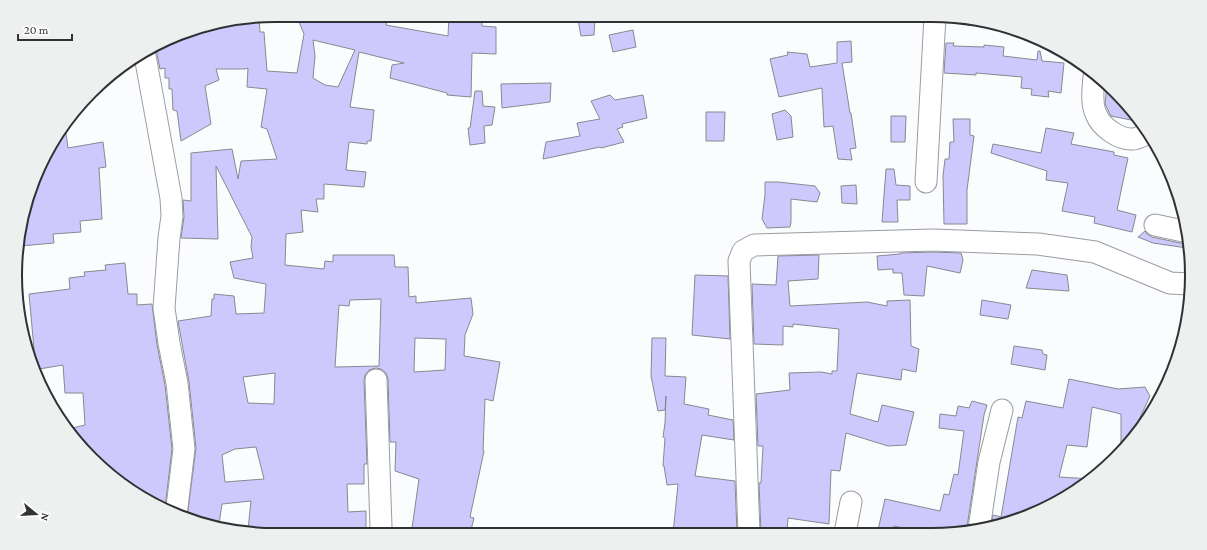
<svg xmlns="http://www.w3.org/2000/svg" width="1207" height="550" font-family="'Crimson Pro',serif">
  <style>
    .building { fill: #cec9fd; stroke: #898891; fill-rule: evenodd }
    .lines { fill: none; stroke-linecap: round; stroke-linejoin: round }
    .minor-casing { stroke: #9a9ca4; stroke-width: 23 }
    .minor { stroke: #fff; stroke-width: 21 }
    .rim { fill: none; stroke: #303134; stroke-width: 2 }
  </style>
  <rect width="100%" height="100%" fill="#fbfcfd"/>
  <path class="building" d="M296 15H388L386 25 448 36 449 15H482V26L496 27V54L472 53 471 97 447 95V93L390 78 392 65 404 63 359 52 350 107 374 110 371 141H367V144L349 142 346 170 366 172 364 187 324 184V199H316L318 212 301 210 303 232 286 234 285 265 324 269 325 261 333 262V255H394L395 267H408L409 297 416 296V303L471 298 473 314 465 335 464 356 500 362 493 401 485 399 483 451H484L470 517 474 518 470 534 411 535 419 479 395 471 396 442H390L388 379 386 373 381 369 376 368 369 370 365 375 364 380 367 464H364V484H347L348 512 366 511V535H275L248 530 251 501 222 504 219 524 187 518 196 448 189 382 178 321 211 316 212 299H214V294L234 296 236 314 264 313 266 284 234 278 230 262 253 258 251 247 252 237 216 166 218 239 181 238 184 217 183 200 191 201V153L232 149 238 179 241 161 277 159 267 129 261 127 267 89 247 87 248 68 245 69H216L219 80 205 86 211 124 181 141 177 111 173 110 172 89H169V78H165V68L160 69 156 49 191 29 259 18 260 32H264L267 71 297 73 304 34ZM313 40 355 50 338 87 325 85 313 78 315 56ZM381 299 379 366 335 367 339 305 349 306 350 300ZM415 338 446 339 445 370 414 372ZM275 373 274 404 248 403 243 377ZM256 447 264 479 225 482 222 455 235 449Z
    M595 19 594 35 581 36 578 20Z
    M633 30 636 47 613 52 609 35Z
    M851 41 852 62 842 63 850 113H851L856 148 850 149 852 160 838 159 833 126 824 127 822 88 779 97 770 59 788 55 787 52 807 54 810 67 837 63V42Z
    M946 43H954L953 46 984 47V45L1004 47 1003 56 1037 60 1038 51H1040L1042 61 1064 63 1061 93 1048 91 1049 97 1031 95 1032 89 1021 88 1022 77 976 73V75L944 73Z
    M551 83 550 102 502 108 501 84Z
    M1107 85 1116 91 1136 121 1111 116 1105 104Z
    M475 91H482L483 106 495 107 492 125 484 126 485 143 470 145 468 128H470Z
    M610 95 615 100 643 95 647 118 622 124 623 127 617 129 624 142 601 148 600 147 543 159 546 142 580 136 577 123 600 119 591 101Z
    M785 110 791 116 793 137 777 140 772 114Z
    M706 112H725L724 141H706Z
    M891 116H906L905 142H891Z
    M953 119H970V135L974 136 967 190V224H944L943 176 945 159H949L950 142H954Z
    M65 126 68 148 103 142 106 167 99 168 102 219 80 221 81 232 53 234 54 243 20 246V224L50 145Z
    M1046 128 1074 133 1071 144 1114 152V155L1128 158 1117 210 1136 215 1132 232 1094 223 1095 217 1062 211 1068 183 1046 180 1047 171 991 153 993 144 1041 153Z
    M886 169H894L896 185 910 186V200H897L898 222H882Z
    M765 182H778L815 186 820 193 817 202 791 199V222L790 227 767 228 762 219 765 195Z
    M856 185 857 204 842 203 841 186Z
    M1145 231 1147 234 1152 237 1180 243H1186L1187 248 1153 243 1138 237Z
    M933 252 961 253 963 260 960 273 927 266 924 296 904 295 902 273H893V269L878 270 877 256 900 254V253Z
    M819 255 818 279 788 281 790 306 867 302 887 306V301L910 300 911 346 919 349 916 372 902 369 901 380 857 373 850 414 878 422 882 405 914 412 906 445 888 446 846 433 840 471 831 470 829 524 788 518 787 533H761L759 483H761L763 446H758L756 394 790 390 789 373 821 372 832 374V371H837L839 329 793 324V327L783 326V345L754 344 752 284 776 285 778 256Z
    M125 263 128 294H137V305L152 304 157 345 165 385 172 449 165 508 103 470 69 429 85 425 83 393H65L63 365 39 369 37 360H35L29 294 70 289 69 278 85 276 84 272 106 270 105 265Z
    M1032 270 1067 275 1069 291 1026 288Z
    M695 275 728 276 730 339 692 335Z
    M982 300 1011 305 1008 319 980 315Z
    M652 338H666L665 376 686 377 684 404 709 409 708 415 733 420 734 440 702 435 695 476 735 481 737 533 673 534 678 484 667 485 664 466H663L665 438 663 437 665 423 666 396 665 410 658 411 651 376Z
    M1014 346 1042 350 1043 354 1047 355 1045 370 1011 364Z
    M1069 379 1118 389 1145 387 1150 396 1138 422H1145L1138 433 1121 451V414L1092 407 1087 447 1067 445 1059 477 1093 479 1032 515 992 526 993 515 1001 517 1018 417 1022 418 1026 401 1063 408Z
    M972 401 987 405 984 415 967 527 968 532 925 533 894 526 892 533 878 530 885 499 940 511 944 494 949 495 954 474 958 475 964 431 939 428 940 414 956 416 958 406 969 408Z"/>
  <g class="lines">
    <defs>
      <path id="minor" d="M145 56 171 198 172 216 169 238 164 308 169 343 177 383 184 449 176 515
        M1094 77C1093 88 1091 104 1096 114 1101 127 1119 140 1133 139 1137 139 1141 136 1145 135
        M926 182 935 16
        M1155 225 1183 231
        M376 380 381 527 379 535
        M979 529 989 462 1002 410
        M749 533 739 261 743 251 754 245 933 240 1038 244 1095 252 1170 283 1190 284
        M845 533 851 502"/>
    </defs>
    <use href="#minor" class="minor-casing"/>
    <use href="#minor" class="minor"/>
  </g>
  <path d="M0 0H1207V550H0ZM275 22H932A253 253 0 0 1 1185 275V275A253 253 0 0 1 932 528H275A253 253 0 0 1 22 275V275A253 253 0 0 1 275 22Z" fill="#eeefef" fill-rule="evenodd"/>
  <path class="rim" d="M275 22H932A253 253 0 0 1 1185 275V275A253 253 0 0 1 932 528H275A253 253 0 0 1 22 275V275A253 253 0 0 1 275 22Z"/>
  <g transform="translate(36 514) rotate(108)" stroke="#ffffff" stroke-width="3" paint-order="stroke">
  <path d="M0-3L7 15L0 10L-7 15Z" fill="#303134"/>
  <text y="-6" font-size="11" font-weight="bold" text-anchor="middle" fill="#303134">N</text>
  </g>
  <path d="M18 34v6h54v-6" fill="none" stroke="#303134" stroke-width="2"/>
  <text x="24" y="34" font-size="12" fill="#303134" stroke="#ffffff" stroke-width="3" paint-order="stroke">20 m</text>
</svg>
